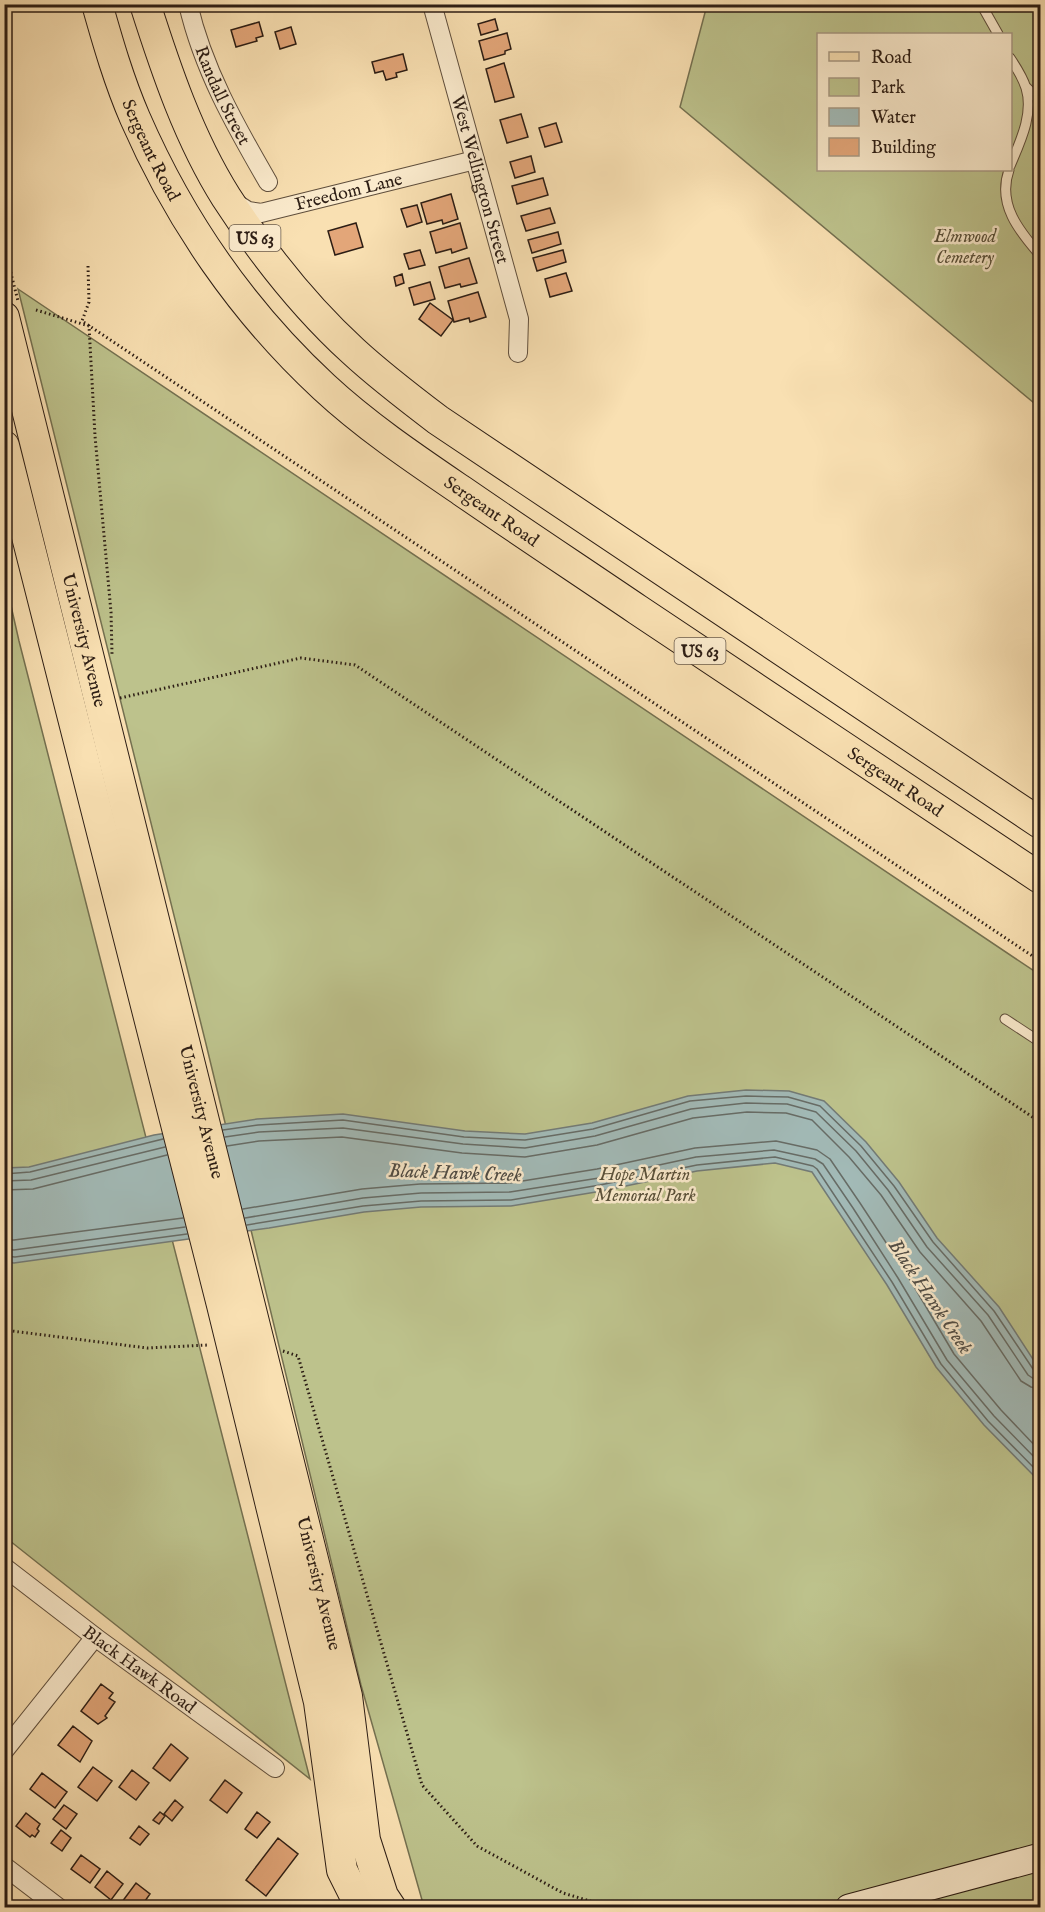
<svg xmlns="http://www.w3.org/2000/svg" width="1045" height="1912" font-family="'IM FELL English',serif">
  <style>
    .green { fill: #bdc28c; stroke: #747050; stroke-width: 1.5; fill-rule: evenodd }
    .water { fill: #a2bab7; stroke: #737b76; stroke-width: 1.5 }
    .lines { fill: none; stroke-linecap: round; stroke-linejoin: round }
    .shore { stroke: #676c66; stroke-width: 1.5 }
    .building { fill: #e3a679; stroke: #2c1d14; stroke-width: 1.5 }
    .service-casing { stroke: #5f4e3c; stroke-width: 11 }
    .minor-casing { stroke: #5f4e3c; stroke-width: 20 }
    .secondary-casing { stroke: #2c1d14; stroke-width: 29 }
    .primary-casing { stroke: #2c1d14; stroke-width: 32 }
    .path { stroke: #2c1d14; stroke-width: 3; stroke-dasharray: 1.5 3; stroke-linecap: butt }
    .service { stroke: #fbebcd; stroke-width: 9 }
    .minor { stroke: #fbebcd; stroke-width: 18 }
    .secondary { stroke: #fbebcd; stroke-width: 27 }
    .primary { stroke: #f9e0b2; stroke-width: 30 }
    .labels { text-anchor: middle; stroke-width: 5; stroke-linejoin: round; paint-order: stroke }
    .shield { fill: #fbebcd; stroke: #6a5b4c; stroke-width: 1.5 }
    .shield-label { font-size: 16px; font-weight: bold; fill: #2c1d14 }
    .street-label { font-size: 18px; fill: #2c1d14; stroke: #fbebcd }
    .park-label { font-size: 18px; font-style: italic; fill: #584f38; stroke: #fbebcd }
    .water-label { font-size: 20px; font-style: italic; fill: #4f4c45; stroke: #fbebcd }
  </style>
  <rect width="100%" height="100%" fill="#f9e0b2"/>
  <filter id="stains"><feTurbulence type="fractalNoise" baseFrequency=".00333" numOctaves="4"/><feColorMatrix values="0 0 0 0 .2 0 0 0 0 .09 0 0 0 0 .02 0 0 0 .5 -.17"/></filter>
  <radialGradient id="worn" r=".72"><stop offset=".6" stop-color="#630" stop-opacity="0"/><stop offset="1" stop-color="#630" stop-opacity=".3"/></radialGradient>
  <path class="green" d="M707 5H1040V408L680 107ZM818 34H1010V170H818Z
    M18 289 1040 975V1907H424L361 1685 206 1044Z
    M4 575 19 641 310 1779 5 1537Z"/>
  <path class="water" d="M746 1090 789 1091 824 1101 866 1142 899 1182 937 1238 999 1307 1040 1370V1482L984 1425 936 1367 887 1285 812 1172 775 1163 697 1171 602 1191 511 1206 421 1207 364 1212 269 1228 14 1263 5 1262V1168L29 1167 154 1135 257 1119 343 1114 465 1131 525 1134 592 1123 688 1096Z"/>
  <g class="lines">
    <path class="shore" d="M223 1130 258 1125 343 1120 464 1137 525 1140 593 1129 690 1101 746 1096 788 1097 820 1106 861 1146 894 1186 933 1242 994 1311 1033 1369 1040 1372
      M225 1137 259 1132 343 1128 463 1144 525 1148 595 1136 691 1109 746 1103 787 1104 816 1112 856 1151 888 1190 927 1247 988 1315 1028 1375 1034 1379 1040 1380
      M227 1146 259 1141 342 1137 462 1153 525 1157 597 1145 693 1118 747 1112 786 1113 812 1120 849 1157 881 1195 920 1252 981 1321 1021 1381 1031 1387 1040 1389
      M4 1174 30 1172 163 1139
      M4 1181 31 1180 165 1147
      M4 1190 33 1189 167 1155
      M243 1209 362 1189 420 1184 510 1183 597 1169 695 1148 776 1141 817 1150 830 1159 860 1203 906 1273 954 1354 1001 1410 1040 1451
      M245 1218 363 1198 421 1193 510 1192 599 1178 696 1157 774 1150 815 1159 823 1164 853 1208 898 1278 947 1360 994 1416 1040 1463
      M247 1225 363 1206 421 1201 511 1200 600 1185 697 1165 775 1157 813 1166 817 1169 892 1282 941 1364 988 1421 1040 1474
      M4 1240H14L183 1218
      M4 1249 14 1250 185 1227
      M4 1256 15 1257 187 1234"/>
  </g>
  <path class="building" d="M495 19 498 30 481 35 478 24Z
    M259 22 263 36 256 38 257 41 236 47 231 30Z
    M291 27 296 44 280 49 275 32Z
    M507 33 511 49 505 51V54L484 60 479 41Z
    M403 54 407 70 396 73 397 77 386 80 383 71 375 73 372 62Z
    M504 63 514 97 495 102 486 69Z
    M521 114 528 137 507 143 500 120Z
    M556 123 562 142 545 147 539 128Z
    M531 156 535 172 515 178 510 162Z
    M543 178 548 195 517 204 512 186Z
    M451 194 458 219 443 224 442 220 427 224 421 203Z
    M417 205 422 222 407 227 401 209Z
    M550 208 555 223 526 231 521 216Z
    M356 223 363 247 335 255 328 231Z
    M460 223 467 248 452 253 451 249 436 253 430 232Z
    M558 232 561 244 532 253 528 240Z
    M420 250 425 265 409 269 404 254Z
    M563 250 566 262 537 271 533 258Z
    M469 258 477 283 461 287 460 284 445 288 439 267Z
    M566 273 572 291 550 297 545 279Z
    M402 274 404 283 396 286 394 277Z
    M430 282 435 299 414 305 409 288Z
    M478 292 486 317 470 322 469 318 454 322 448 301Z
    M430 303 453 320 441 336 419 319Z
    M101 1684 113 1693 109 1698 115 1702 105 1716 107 1718 98 1724 81 1711Z
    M73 1726 92 1741 80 1762 58 1745Z
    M171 1744 188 1758 170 1781 153 1768Z
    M93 1767 112 1781 97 1801 78 1787Z
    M132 1770 149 1783 136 1800 119 1787Z
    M42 1773 67 1792 55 1808 30 1789Z
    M225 1780 242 1793 227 1813 210 1800Z
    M175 1800 183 1807 172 1821 164 1814Z
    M64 1805 77 1814 66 1829 53 1819Z
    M160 1812 165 1816 159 1824 153 1820Z
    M257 1812 270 1822 257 1838 245 1829Z
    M26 1813 40 1824 37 1829 39 1831 35 1837 32 1835 30 1837 16 1826Z
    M139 1826 149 1834 140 1845 130 1838Z
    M61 1830 71 1838 62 1851 51 1843Z
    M278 1838 298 1854 266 1896 246 1880Z
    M81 1855 100 1869 90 1883 71 1869Z
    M107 1871 123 1884 111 1900 95 1887Z
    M136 1883 150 1894 140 1908H121L119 1906Z"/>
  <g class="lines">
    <defs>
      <path id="service" d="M981 4 998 34
        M1010 58C1016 67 1023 78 1026 88 1034 114 1020 142 1010 166
        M1026 87 1040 101
        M1009 170C997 204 1019 231 1040 255
        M1005 1019 1040 1042"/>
      <g id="minor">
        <path id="s1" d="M188 4C203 69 235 125 268 182"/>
        <path id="s2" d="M432 4 519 319 518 353"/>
        <path id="s3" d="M234 202 248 211 261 213 475 160"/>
        <path id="s4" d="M4 1567 95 1637 275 1768"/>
        <path d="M4 1751 95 1637"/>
        <path d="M4 1866 59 1908"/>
      </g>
      <path id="secondary" d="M849 1908 1040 1857"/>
      <g id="primary">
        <path id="s5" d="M97 4C108 43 119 81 135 118 179 219 243 312 324 387 366 426 415 459 462 491 520 531 579 570 638 610 772 699 906 789 1040 878"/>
        <path d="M145 4C166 70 189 138 226 197 261 251 306 308 353 351 380 376 409 398 438 420L1040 823"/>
        <path id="s6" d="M4 317 347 1696 365 1840 383 1896 391 1908"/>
        <path d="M4 446 222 1305 319 1702 342 1870 361 1908"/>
      </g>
    </defs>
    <use href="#service" class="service-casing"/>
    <use href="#minor" class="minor-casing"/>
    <use href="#secondary" class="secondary-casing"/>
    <use href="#primary" class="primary-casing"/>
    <path class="path" d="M4 246 18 301
      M88 266 89 302 82 321 1040 961
      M36 310 89 326 95 436 111 612 112 654
      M120 698 301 658 355 665 1040 1122
      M4 1330 147 1348 208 1345
      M283 1351 298 1356 422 1785 477 1846 563 1893 613 1908"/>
    <use href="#service" class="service"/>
    <use href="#minor" class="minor"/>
    <use href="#secondary" class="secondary"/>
    <use href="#primary" class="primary"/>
  </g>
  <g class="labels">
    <g class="shield">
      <rect x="229.5" y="225" width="51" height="26" rx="4.5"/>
      <rect x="674.5" y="638" width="51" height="26" rx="4.5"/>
    </g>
    <g class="shield-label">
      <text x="255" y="244">US 63</text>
      <text x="700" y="657">US 63</text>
    </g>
    <g class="street-label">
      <text dy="6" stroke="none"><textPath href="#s1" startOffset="98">Randall Street</textPath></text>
      <text dy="6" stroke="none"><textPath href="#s5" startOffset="156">Sergeant Road</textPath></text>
      <text dy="6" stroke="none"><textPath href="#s2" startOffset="182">West Wellington Street</textPath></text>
      <text dy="6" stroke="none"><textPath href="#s3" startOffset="120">Freedom Lane</textPath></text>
      <text dy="6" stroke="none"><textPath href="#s5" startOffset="660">Sergeant Road</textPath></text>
      <text dy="6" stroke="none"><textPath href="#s6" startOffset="333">University Avenue</textPath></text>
      <text dy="6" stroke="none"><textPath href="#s5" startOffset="1146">Sergeant Road</textPath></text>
      <text dy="6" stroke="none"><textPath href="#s6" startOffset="819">University Avenue</textPath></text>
      <text dy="6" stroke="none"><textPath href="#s6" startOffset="1305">University Avenue</textPath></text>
      <text dy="6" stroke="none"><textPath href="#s4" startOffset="170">Black Hawk Road</textPath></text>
    </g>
    <g class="park-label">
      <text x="965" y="242">Elmwood<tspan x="965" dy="21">Cemetery</tspan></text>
      <text x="645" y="1180">Hope Martin<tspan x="645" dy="21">Memorial Park</tspan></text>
    </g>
    <g class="water-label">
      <text transform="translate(455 1172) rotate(2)" y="7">Black Hawk Creek</text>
      <text transform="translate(931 1296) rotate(56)" y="7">Black Hawk Creek</text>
    </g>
  </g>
  <rect width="1045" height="1912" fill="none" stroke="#f9e0b2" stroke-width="24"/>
  <rect x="6" y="6" width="1033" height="1900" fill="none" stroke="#2c1d14" stroke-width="3"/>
  <rect x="12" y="12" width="1021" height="1888" fill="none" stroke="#2c1d14" stroke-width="1.5"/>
  <rect x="817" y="33" width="195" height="138" fill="#fbebcd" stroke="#a89983" stroke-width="1.5"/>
  <rect x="829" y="52" width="30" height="9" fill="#f9e0b2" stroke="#a89983" stroke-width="1.5"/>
  <text x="871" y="63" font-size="18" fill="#2c1d14">Road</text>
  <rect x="829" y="78" width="30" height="18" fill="#bdc28c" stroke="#a89983" stroke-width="1.5"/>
  <text x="871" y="93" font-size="18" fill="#2c1d14">Park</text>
  <rect x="829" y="108" width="30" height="18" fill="#a2bab7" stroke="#a89983" stroke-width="1.5"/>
  <text x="871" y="123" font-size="18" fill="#2c1d14">Water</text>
  <rect x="829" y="138" width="30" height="18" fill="#e3a679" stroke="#a89983" stroke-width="1.5"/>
  <text x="871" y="153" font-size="18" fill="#2c1d14">Building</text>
  <rect width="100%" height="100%" filter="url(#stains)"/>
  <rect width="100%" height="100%" fill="url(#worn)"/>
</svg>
